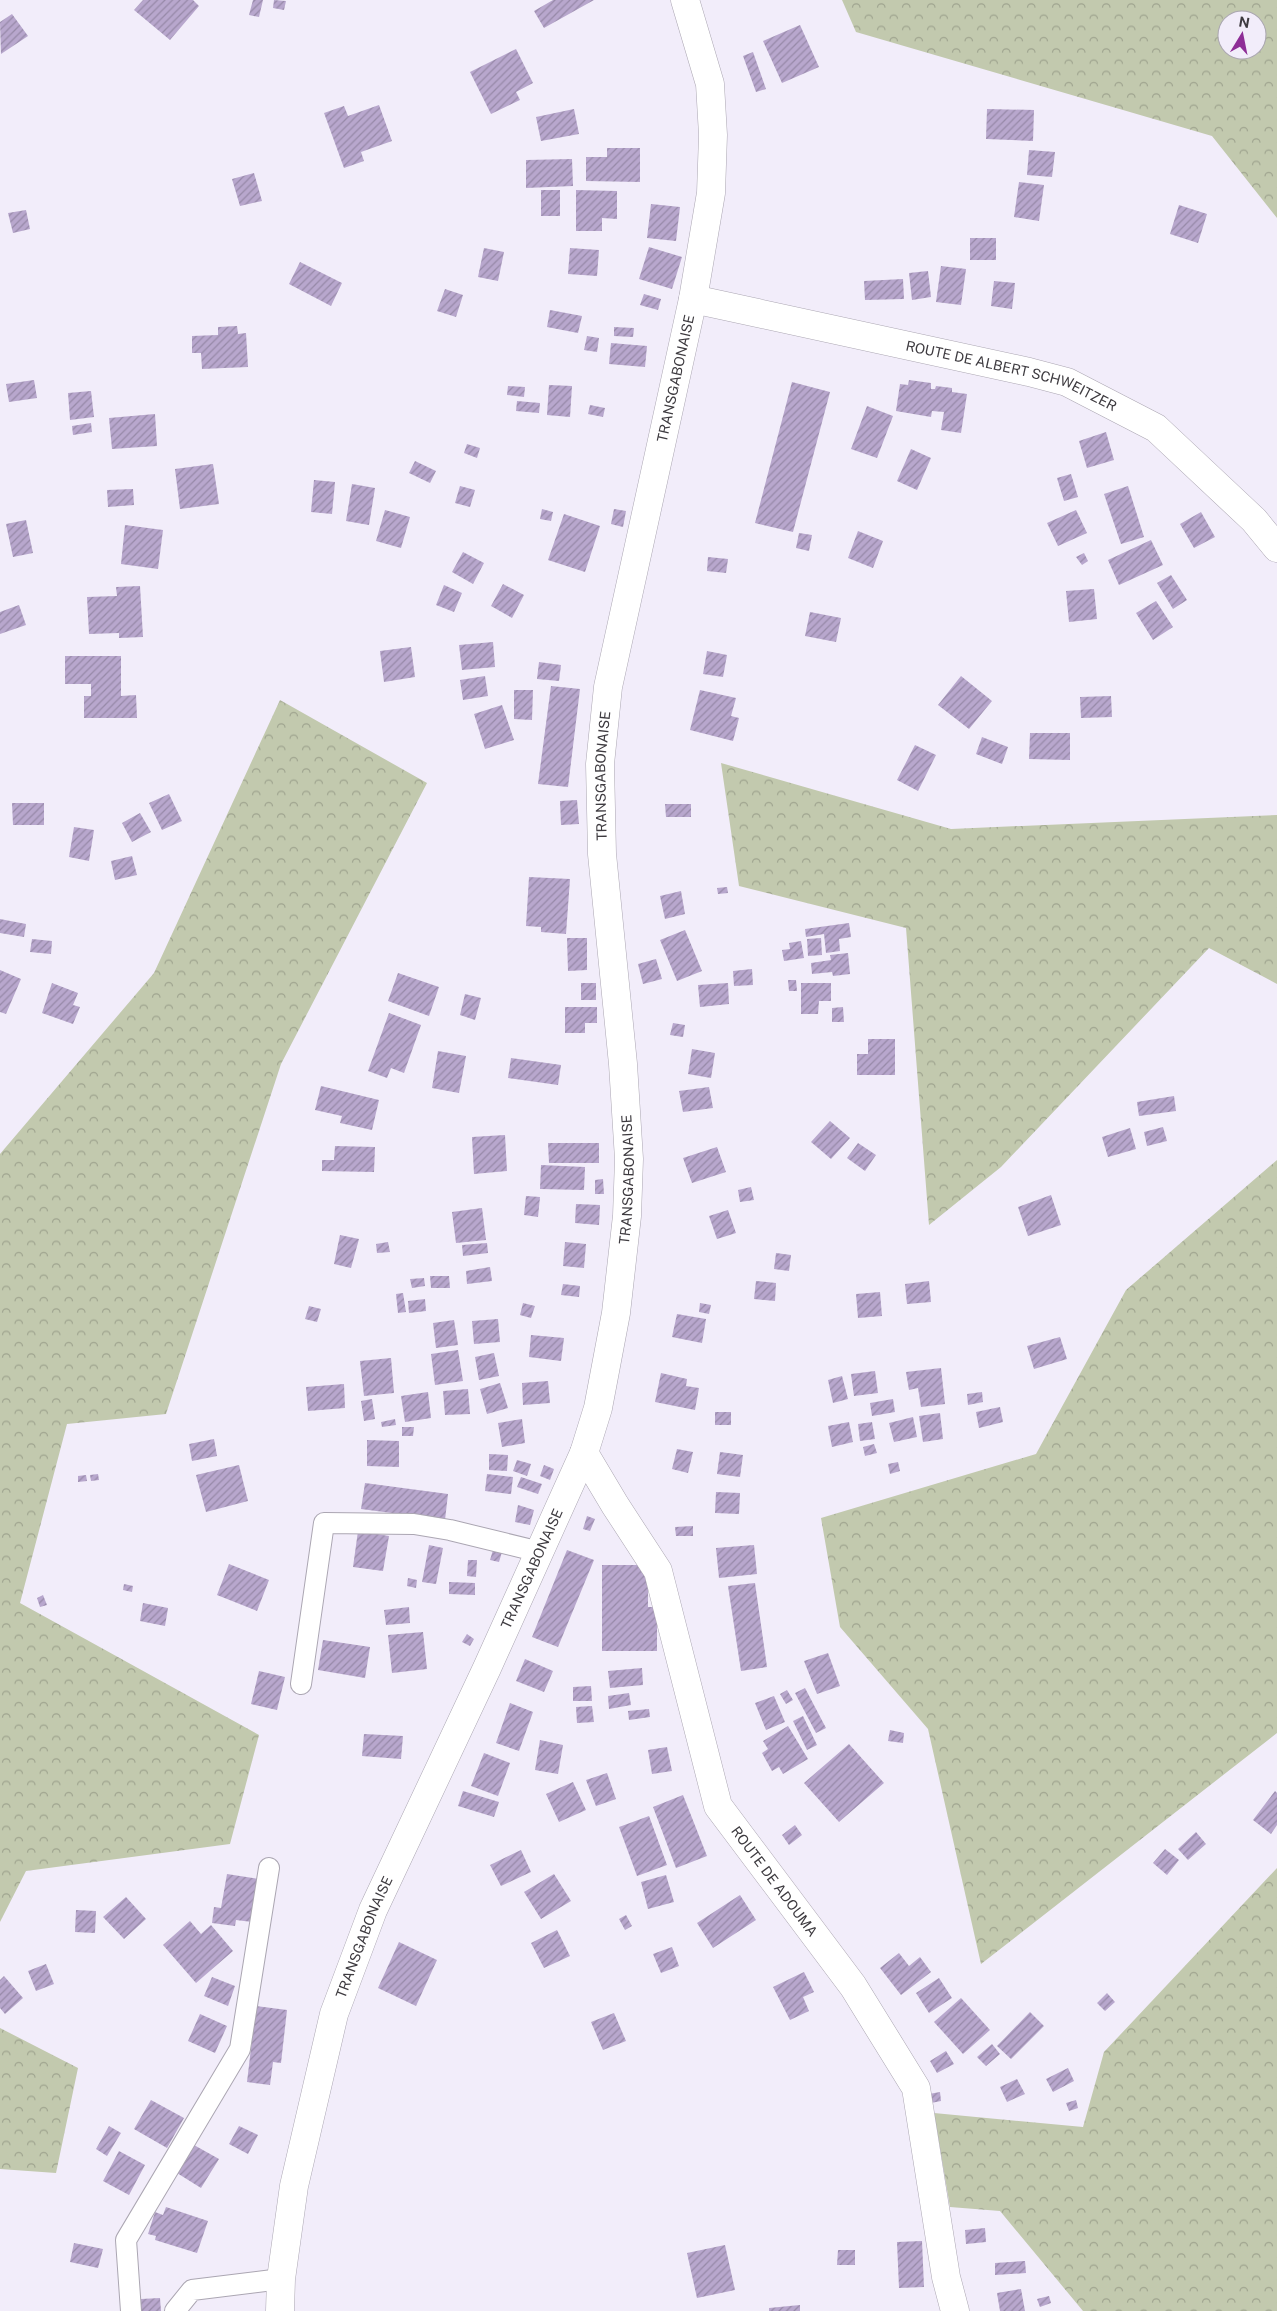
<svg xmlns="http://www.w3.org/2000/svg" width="1277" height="2311" font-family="'Public Sans',sans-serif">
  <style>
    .forest { fill: url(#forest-crowns); fill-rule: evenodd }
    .building { fill: url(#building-hatch) }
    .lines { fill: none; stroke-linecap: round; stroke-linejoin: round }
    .street-casing { stroke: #aba6b2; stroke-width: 22 }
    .secondary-casing { stroke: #aba6b2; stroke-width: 29 }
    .highway-casing { stroke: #aba6b2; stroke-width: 29 }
    .street { stroke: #fff; stroke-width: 20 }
    .secondary { stroke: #fff; stroke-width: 28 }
    .highway { stroke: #fff; stroke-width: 28 }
    .labels { text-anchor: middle; stroke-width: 4; stroke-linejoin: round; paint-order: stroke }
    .street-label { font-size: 14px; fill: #3e3b40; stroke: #f2edfa }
  </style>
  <defs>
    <pattern id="forest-crowns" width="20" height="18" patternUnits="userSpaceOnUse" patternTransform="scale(1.25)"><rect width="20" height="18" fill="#c2c9ae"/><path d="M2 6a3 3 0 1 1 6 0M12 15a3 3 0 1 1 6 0" fill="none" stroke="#9fa48f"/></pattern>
    <pattern id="building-hatch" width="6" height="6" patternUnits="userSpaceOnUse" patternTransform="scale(1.25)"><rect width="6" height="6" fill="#b8a7cd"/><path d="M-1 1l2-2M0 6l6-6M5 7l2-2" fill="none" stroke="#9789a8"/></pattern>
  </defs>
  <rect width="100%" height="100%" fill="#f2edfa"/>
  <path class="forest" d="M842 0H1277V218L1212 136 856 32ZM1227 20H1257V50H1227Z
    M280 700 427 783 281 1064 166 1414 67 1424 20 1603 259 1735 230 1844 26 1871 0 1922V1154L154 973Z
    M721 763 951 829 1277 815V984L1209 948 1001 1167 929 1225 906 928 739 886Z
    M1277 1160V1733L981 1964 928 1729 840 1627 821 1518 1036 1454 1126 1290Z
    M1277 1868V2311H1083L1000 2211 950 2207 934 2113 1083 2127 1104 2052Z
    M0 2028 78 2068 56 2173 0 2169Z"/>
  <path class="building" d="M143 0H193L199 6 170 40 134 10Z
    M253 0H263L259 17 249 15Z
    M274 0 286 1 284 10 273 8Z
    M553 0H594L544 28 534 11Z
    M12 14 28 36 1 54 0 22Z
    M800 25 819 67 782 83 763 41Z
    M516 49 533 83 516 92 520 100 491 114 470 72Z
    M753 52 766 89 756 92 743 56Z
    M379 105 392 141 361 152 364 161 344 168 324 113 344 106 348 116Z
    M574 109 579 134 541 141 536 117Z
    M987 109 1034 110 1033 141 986 139Z
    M607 148H640V182L586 181V157H607Z
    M1029 150 1055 152 1052 177 1027 175Z
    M572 159 573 186 526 188V160Z
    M254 173 262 201 240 206 232 179Z
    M1019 182 1044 185 1039 221 1014 217Z
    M541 190H560V216H541Z
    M576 190 617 191V219L602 218V231H576Z
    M651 204 680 207 676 241 647 238Z
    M1179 205 1207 214 1198 243 1170 234Z
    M26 210 30 229 13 233 8 213Z
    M970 238H996V260H970Z
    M649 247 682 257 672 289 639 279Z
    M484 248 504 252 498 281 478 277Z
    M570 248 599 250 597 276 568 274Z
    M300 262 342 283 331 306 289 284Z
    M941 266 966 269 961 305 936 302Z
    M928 271 931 297 912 300 909 273Z
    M903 279 904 299 865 300 864 281Z
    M994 281 1015 283 1012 309 991 306Z
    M445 289 463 295 456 317 437 311Z
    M644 294 661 299 658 310 640 305Z
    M550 310 582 316 578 333 547 327Z
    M237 326 238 334 246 333 248 367 202 369 201 353H192V336L218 335V327Z
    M614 327 634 328 633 337 614 336Z
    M587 336 599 338 597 352 584 350Z
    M611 343 647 346 645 367 609 364Z
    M34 380 37 398 9 402 6 384Z
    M909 380 931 383V389H935L936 386 952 388V392L967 394 961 433 941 430 944 412 932 411 931 417 896 411 900 384 908 385Z
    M792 382 830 392 793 532 755 523Z
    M549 385 572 386 570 417 547 415Z
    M508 386 525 387 524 397 507 395Z
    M91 391 94 417 70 420 68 393Z
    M517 401 540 403 539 413 516 411Z
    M590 405 605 408 603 417 588 414Z
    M867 406 893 416 877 458 851 449Z
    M155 414 157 446 112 449 109 418Z
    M91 423 92 432 73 435 72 426Z
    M1106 432 1114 460 1087 468 1079 441Z
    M467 444 480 448 477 458 464 453Z
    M911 449 931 458 917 490 897 481Z
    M415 461 436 471 430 483 409 473Z
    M213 464 219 504 180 509 175 469Z
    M1071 474 1078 497 1064 501 1057 478Z
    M314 480 335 482 332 514 311 512Z
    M352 484 375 488 369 525 346 521Z
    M460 486 475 490 470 507 455 503Z
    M1128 486 1144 537 1121 544 1104 494Z
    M133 489 134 505 108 507 107 490Z
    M542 509 553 512 551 521 540 519Z
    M614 509 626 511 623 527 611 524Z
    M385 510 410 517 401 548 376 541Z
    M1076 510 1087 533 1058 546 1047 523Z
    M1201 512 1215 537 1194 548 1180 524Z
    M564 514 600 526 585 572 548 560Z
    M26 520 33 553 13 557 6 524Z
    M125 525 163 530 158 569 121 564Z
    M858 531 883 541 873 568 848 558Z
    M799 533 812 535 809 551 796 548Z
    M1151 540 1163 565 1119 585 1108 560Z
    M463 552 484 563 473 584 452 572Z
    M1084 553 1088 561 1082 565 1076 557Z
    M708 557 728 559 726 573 707 571Z
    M1171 575 1187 600 1173 609 1157 583Z
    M503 584 524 595 512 618 491 606Z
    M444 585 462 593 454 612 436 605Z
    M140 586 143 637 119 638V633L89 634 87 597 117 596 116 587Z
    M1094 589 1097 619 1069 622 1066 591Z
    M1156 601 1173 627 1153 640 1136 613Z
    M19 605 26 625 0 634V612Z
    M810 612 841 618 836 642 805 636Z
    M493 642 495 667 462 670 459 645Z
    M411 647 415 677 384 682 380 651Z
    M707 651 727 655 723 677 703 674Z
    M65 656H121V696L136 695 137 718H84V696H91V684H65Z
    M539 662 561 665 559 681 537 679Z
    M485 676 488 696 463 700 460 680Z
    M961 676 992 701 969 729 938 705Z
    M551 686 580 689 568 787 538 784Z
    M514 690H533L532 720 514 719Z
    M700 690 736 698 731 716 739 718 733 741 690 730Z
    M1111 696 1112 717 1081 718 1080 697Z
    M502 705 514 740 485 749 474 714Z
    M1030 733H1070V760L1029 759Z
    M982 737 1008 747 1002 764 976 754Z
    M915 745 936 755 918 791 897 780Z
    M169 794 182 821 162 830 149 803Z
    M577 800 579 824 561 825 560 801Z
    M12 803H44V825H13Z
    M665 804H691V817H666Z
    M140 813 151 832 132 842 122 823Z
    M74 827 94 830 89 861 69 857Z
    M132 856 137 875 115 880 111 861Z
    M529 877 570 879 566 934 541 932V927L526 926Z
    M727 887 728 893 718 894 717 888Z
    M681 891 685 914 665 919 660 896Z
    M0 919 26 924 24 937 0 933Z
    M849 923 851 937 839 939 840 951 826 953 824 934 806 937 805 929Z
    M685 930 702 971 677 981 660 940Z
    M567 938H587V970L568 971Z
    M821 938 822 955 808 956 807 939Z
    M32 939 52 941 51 954 30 952Z
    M801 941 804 958 784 961 782 950 790 949 789 943Z
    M848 953 850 974 833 976 832 972 812 974 811 963 831 960 830 955Z
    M656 959 662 979 643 984 638 964Z
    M752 969 753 985 734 986 733 971Z
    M0 970 21 979 6 1014 0 1012Z
    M398 973 439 987 429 1016 388 1001Z
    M788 980H796L797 991H789Z
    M52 983 78 993 73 1005 80 1007 73 1024 42 1013Z
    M581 983H596V1000H581Z
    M728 983 729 1004 700 1007 698 985Z
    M801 983H831V1001H819L818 1014H801Z
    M465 994 481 998 475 1020 460 1015Z
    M565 1007H597V1023H585V1033H565Z
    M843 1007 844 1022H832V1008Z
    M389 1013 421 1025 404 1073 391 1068 387 1078 368 1071Z
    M673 1023 685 1025 683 1037 670 1035Z
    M868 1039H895V1075H857V1054H868Z
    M692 1049 715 1053 711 1078 688 1074Z
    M438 1051 466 1056 459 1093 432 1088Z
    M511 1058 561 1065 558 1085 508 1078Z
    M321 1086 379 1100 372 1130 340 1123 342 1116 315 1110Z
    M709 1087 713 1108 683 1112 679 1091Z
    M1174 1096 1176 1111 1139 1116 1137 1102Z
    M830 1121 850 1138 831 1159 811 1142Z
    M1163 1127 1167 1141 1147 1146 1144 1132Z
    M1130 1128 1136 1149 1108 1157 1102 1137Z
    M505 1135 507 1171 474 1174 472 1137Z
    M548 1143H599V1163H549Z
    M858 1143 876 1155 865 1171 847 1158Z
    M335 1146 375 1147 374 1172 322 1171V1160H334Z
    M717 1147 726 1172 692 1183 683 1158Z
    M541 1165 585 1167 584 1190 540 1189Z
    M603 1179 604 1194H595V1180Z
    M751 1187 754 1200 740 1202 738 1190Z
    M1051 1195 1061 1225 1028 1236 1018 1207Z
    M526 1196 540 1197 538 1217 524 1215Z
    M576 1204 600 1205 599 1225 575 1223Z
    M482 1208 486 1240 456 1243 452 1212Z
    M728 1210 736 1233 717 1239 709 1216Z
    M340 1235 359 1239 351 1268 334 1264Z
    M388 1242 390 1252 377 1253 376 1244Z
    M565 1242 586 1244 584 1268 563 1266Z
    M487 1243 488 1253 463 1256 462 1245Z
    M776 1253 791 1255 789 1271 774 1269Z
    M490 1267 492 1281 467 1284 466 1271Z
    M430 1276H449L450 1288H431Z
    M424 1278 425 1286 412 1288 410 1279Z
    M756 1281 776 1283 775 1301 754 1299Z
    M929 1281 931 1302 907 1304 905 1284Z
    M563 1284 580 1286 579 1297 561 1295Z
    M880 1292 882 1316 858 1318 856 1294Z
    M403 1293 406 1312 398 1313 396 1294Z
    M425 1299 426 1311 409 1313 408 1301Z
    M523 1303 535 1306 531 1318 520 1315Z
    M700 1303 711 1305 709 1314 699 1312Z
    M309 1306 321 1309 317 1322 305 1319Z
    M677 1314 706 1319 702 1343 672 1337Z
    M498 1319 500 1342 474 1344 472 1321Z
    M454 1320 458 1345 436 1348 433 1323Z
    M531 1335 564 1338 561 1361 529 1357Z
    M1060 1337 1067 1359 1034 1369 1027 1346Z
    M458 1350 463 1381 435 1385 431 1354Z
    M494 1353 499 1376 479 1380 475 1357Z
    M391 1358 394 1393 364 1396 360 1361Z
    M941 1368 945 1404 921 1407 918 1388 909 1390 906 1372Z
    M875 1371 878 1393 854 1396 851 1374Z
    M661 1373 687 1379 686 1386 699 1388 695 1410 655 1402Z
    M842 1376 848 1399 833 1403 828 1380Z
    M548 1381 550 1403 523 1405 522 1383Z
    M500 1383 508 1408 487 1414 480 1389Z
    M344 1384 345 1408 308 1411 306 1387Z
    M468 1389 470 1414 445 1415 443 1391Z
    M428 1392 431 1418 405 1422 401 1396Z
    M982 1392 983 1402 968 1405 967 1394Z
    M372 1399 375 1419 364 1421 361 1401Z
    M893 1399 895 1412 872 1416 870 1403Z
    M1000 1407 1003 1422 979 1428 976 1412Z
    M715 1412H731V1425H715Z
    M940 1413 943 1439 923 1442 919 1416Z
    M913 1417 917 1437 894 1442 889 1423Z
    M395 1419 396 1425 382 1427 381 1422Z
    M522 1419 525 1443 502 1447 498 1423Z
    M849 1422 853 1442 832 1447 828 1426Z
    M872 1422 875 1439 860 1441 858 1424Z
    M402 1427H414L413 1436H402Z
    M214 1439 217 1456 192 1461 189 1444Z
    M367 1440 399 1441V1467L367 1466Z
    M874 1444 877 1453 865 1456 863 1447Z
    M677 1449 693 1452 688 1473 672 1469Z
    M720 1452 743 1455 740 1477 717 1474Z
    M489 1454 508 1455 507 1471 489 1470Z
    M517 1460 531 1464 527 1476 513 1471Z
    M898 1462 900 1471 890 1474 888 1464Z
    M239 1465 248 1501 206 1512 196 1475Z
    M544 1465 554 1469 550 1480 540 1476Z
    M98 1474 99 1480 91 1481 90 1475Z
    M487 1474 513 1477 511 1494 485 1491Z
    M86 1475 87 1481 78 1482V1476Z
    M521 1477 542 1484 538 1494 517 1487Z
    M365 1483 448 1494 445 1520 361 1509Z
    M716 1492 740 1493 739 1514 715 1513Z
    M518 1505 534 1510 530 1525 515 1522Z
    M587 1516 595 1519 590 1531 583 1529Z
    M693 1526V1536H676L675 1527Z
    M358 1531 389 1536 383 1571 353 1567Z
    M429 1545 443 1548 436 1584 422 1582Z
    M754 1545 757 1574 719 1578 716 1548Z
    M493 1550 502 1552 499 1562 490 1560Z
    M567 1550 594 1560 558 1647 532 1637Z
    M468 1560H477L476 1577 467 1576Z
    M229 1564 269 1580 257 1611 217 1595Z
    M602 1565H648V1607H657V1651H602Z
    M408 1578 417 1580 416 1588 407 1586Z
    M449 1582 475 1583V1595L449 1594Z
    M755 1583 767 1667 741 1671 728 1586Z
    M124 1584 133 1586 132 1592 123 1590Z
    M43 1595 47 1605 40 1607 37 1598Z
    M143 1603 168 1608 165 1626 140 1621Z
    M409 1607 410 1623 386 1625 384 1610Z
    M423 1632 427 1669 392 1673 388 1635Z
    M467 1634 474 1639 470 1646 462 1642Z
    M323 1640 370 1647 365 1678 318 1670Z
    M828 1653 840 1686 817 1694 804 1661Z
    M525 1659 553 1671 544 1692 516 1681Z
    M642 1668 643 1685 610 1688 608 1671Z
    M259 1671 285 1677 277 1710 251 1704Z
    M591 1686 592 1701H573V1687Z
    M805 1688 826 1728 816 1733 795 1693Z
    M787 1690 793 1700 786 1704 780 1694Z
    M629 1693 631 1705 609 1709 608 1696Z
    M774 1696 785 1722 766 1730 755 1703Z
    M510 1703 533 1712 519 1751 496 1743Z
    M592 1706 594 1722 577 1723 576 1707Z
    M649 1709 650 1717 629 1720 628 1711Z
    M803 1716 817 1745 807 1750 793 1721Z
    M788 1726 808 1759 783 1774 779 1767 772 1771 762 1753 768 1749 763 1741Z
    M890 1730 904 1733 903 1743 888 1741Z
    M364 1734 403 1736 401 1759 362 1756Z
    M540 1740 563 1745 558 1774 535 1770Z
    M849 1744 884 1783 839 1822 804 1783Z
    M667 1747 672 1771 652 1774 648 1750Z
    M484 1753 510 1763 498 1796 471 1786Z
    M607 1773 616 1799 596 1806 586 1780Z
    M573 1782 586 1810 559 1822 546 1794Z
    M463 1791 499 1802 494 1817 458 1806Z
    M1275 1791 1277 1793V1825L1271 1834 1253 1820Z
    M683 1795 707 1856 676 1868 653 1807Z
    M649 1816 667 1865 637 1876 619 1827Z
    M795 1825 802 1835 789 1845 782 1835Z
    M1196 1832 1206 1844 1188 1860 1178 1849Z
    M1165 1849 1179 1860 1167 1875 1153 1863Z
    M521 1850 531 1872 501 1886 490 1865Z
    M227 1874 259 1879 252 1922 236 1920 235 1926 212 1923 214 1907 221 1908Z
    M554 1874 571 1901 541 1919 524 1892Z
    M666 1875 674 1902 648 1909 641 1882Z
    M740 1895 756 1920 713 1948 697 1923Z
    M126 1897 146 1919 124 1939 103 1917Z
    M76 1910 96 1911 95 1933 75 1932Z
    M626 1915 632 1926 625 1930 619 1919Z
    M190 1921 201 1934 211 1925 233 1951 196 1983 163 1945Z
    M557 1930 570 1956 544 1968 531 1943Z
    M399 1942 437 1960 416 2006 378 1988Z
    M672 1947 679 1966 661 1973 653 1954Z
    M899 1953 909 1966 920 1957 931 1972 901 1995 880 1968Z
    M46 1964 54 1984 36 1991 28 1971Z
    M804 1972 814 1992 803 1997 809 2011 790 2020 773 1987Z
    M4 1976 23 1998 5 2014 0 2008V1980Z
    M212 1977 235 1986 228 2006 204 1996Z
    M939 1978 952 1998 929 2013 916 1993Z
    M1107 1993 1115 2002 1105 2011 1097 2003Z
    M961 1998 990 2030 963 2054 934 2022Z
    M256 2006 287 2010 281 2063 273 2062 270 2085 247 2082Z
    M1030 2012 1044 2026 1011 2059 997 2046Z
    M614 2013 626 2041 603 2050 591 2022Z
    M200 2014 227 2026 215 2053 188 2041Z
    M992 2044 1000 2054 986 2066 977 2057Z
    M946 2051 954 2064 937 2073 930 2061Z
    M1068 2068 1074 2081 1053 2092 1046 2079Z
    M1017 2079 1025 2094 1007 2102 1000 2087Z
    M940 2092 941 2101 931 2103 929 2094Z
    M151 2100 184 2118 167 2148 134 2129Z
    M1076 2100 1078 2108 1069 2111 1066 2103Z
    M109 2126 121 2133 107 2156 96 2149Z
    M239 2126 258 2135 248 2154 229 2144Z
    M194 2145 219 2159 201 2188 177 2173Z
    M119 2151 145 2165 129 2195 103 2181Z
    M166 2207 208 2221 197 2253 155 2240 156 2236 148 2234 155 2212 163 2215Z
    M985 2228 986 2242 966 2244 965 2230Z
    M922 2241 924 2287 899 2288 897 2242Z
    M74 2243 103 2249 98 2268 70 2262Z
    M725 2245 735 2290 697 2298 687 2253Z
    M838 2250H855V2265H837Z
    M1025 2261 1026 2273 995 2275V2263Z
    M1021 2289 1025 2311H1000L997 2293Z
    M1049 2296 1051 2303 1040 2307 1037 2299Z
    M160 2298 161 2311H141V2299Z
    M800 2305V2311H769V2308Z"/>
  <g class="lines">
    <defs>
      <path id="street" d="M301 1684 324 1523 414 1524 450 1530 540 1552
        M131 2311 126 2240 240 2049 269 1868
        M175 2311 192 2290 281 2279"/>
      <g id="secondary">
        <path id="s1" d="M693 299 1029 372 1067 382 1156 428 1254 520 1277 548"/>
        <path id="s2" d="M584 1453 615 1505 658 1571 718 1806 853 1986 916 2088 946 2277 955 2311"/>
      </g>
      <g id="highway">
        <path id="s3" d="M280 2311 281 2279 294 2186 334 2014 373 1910 487 1668 584 1453 598 1408 616 1313 627 1216 629 1159 623 1064 602 854 600 764 608 687 693 299 711 193 713 135 710 84 685 0"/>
      </g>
    </defs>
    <use href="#street" class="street-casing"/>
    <use href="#secondary" class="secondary-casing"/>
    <use href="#highway" class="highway-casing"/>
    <use href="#street" class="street"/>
    <use href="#secondary" class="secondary"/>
    <use href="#highway" class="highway"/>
  </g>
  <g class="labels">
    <g class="street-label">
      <text dy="5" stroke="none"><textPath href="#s1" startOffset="328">ROUTE DE ALBERT SCHWEITZER</textPath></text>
      <text dy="5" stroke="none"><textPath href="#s3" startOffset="2005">TRANSGABONAISE</textPath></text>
      <text dy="5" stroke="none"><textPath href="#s3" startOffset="1600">TRANSGABONAISE</textPath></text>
      <text dy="5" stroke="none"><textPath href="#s3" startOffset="1195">TRANSGABONAISE</textPath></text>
      <text dy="5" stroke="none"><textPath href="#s3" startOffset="790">TRANSGABONAISE</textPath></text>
      <text dy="5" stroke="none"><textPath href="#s2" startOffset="476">ROUTE DE ADOUMA</textPath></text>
      <text dy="5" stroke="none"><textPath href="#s3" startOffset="385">TRANSGABONAISE</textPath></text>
    </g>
  </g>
  <g transform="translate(1242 35) rotate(10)"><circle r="24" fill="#f2edfa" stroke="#aaa6b0"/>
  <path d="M0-4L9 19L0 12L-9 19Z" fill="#8e2e97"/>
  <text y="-8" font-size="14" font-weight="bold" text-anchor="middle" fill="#3e3b40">N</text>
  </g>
</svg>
